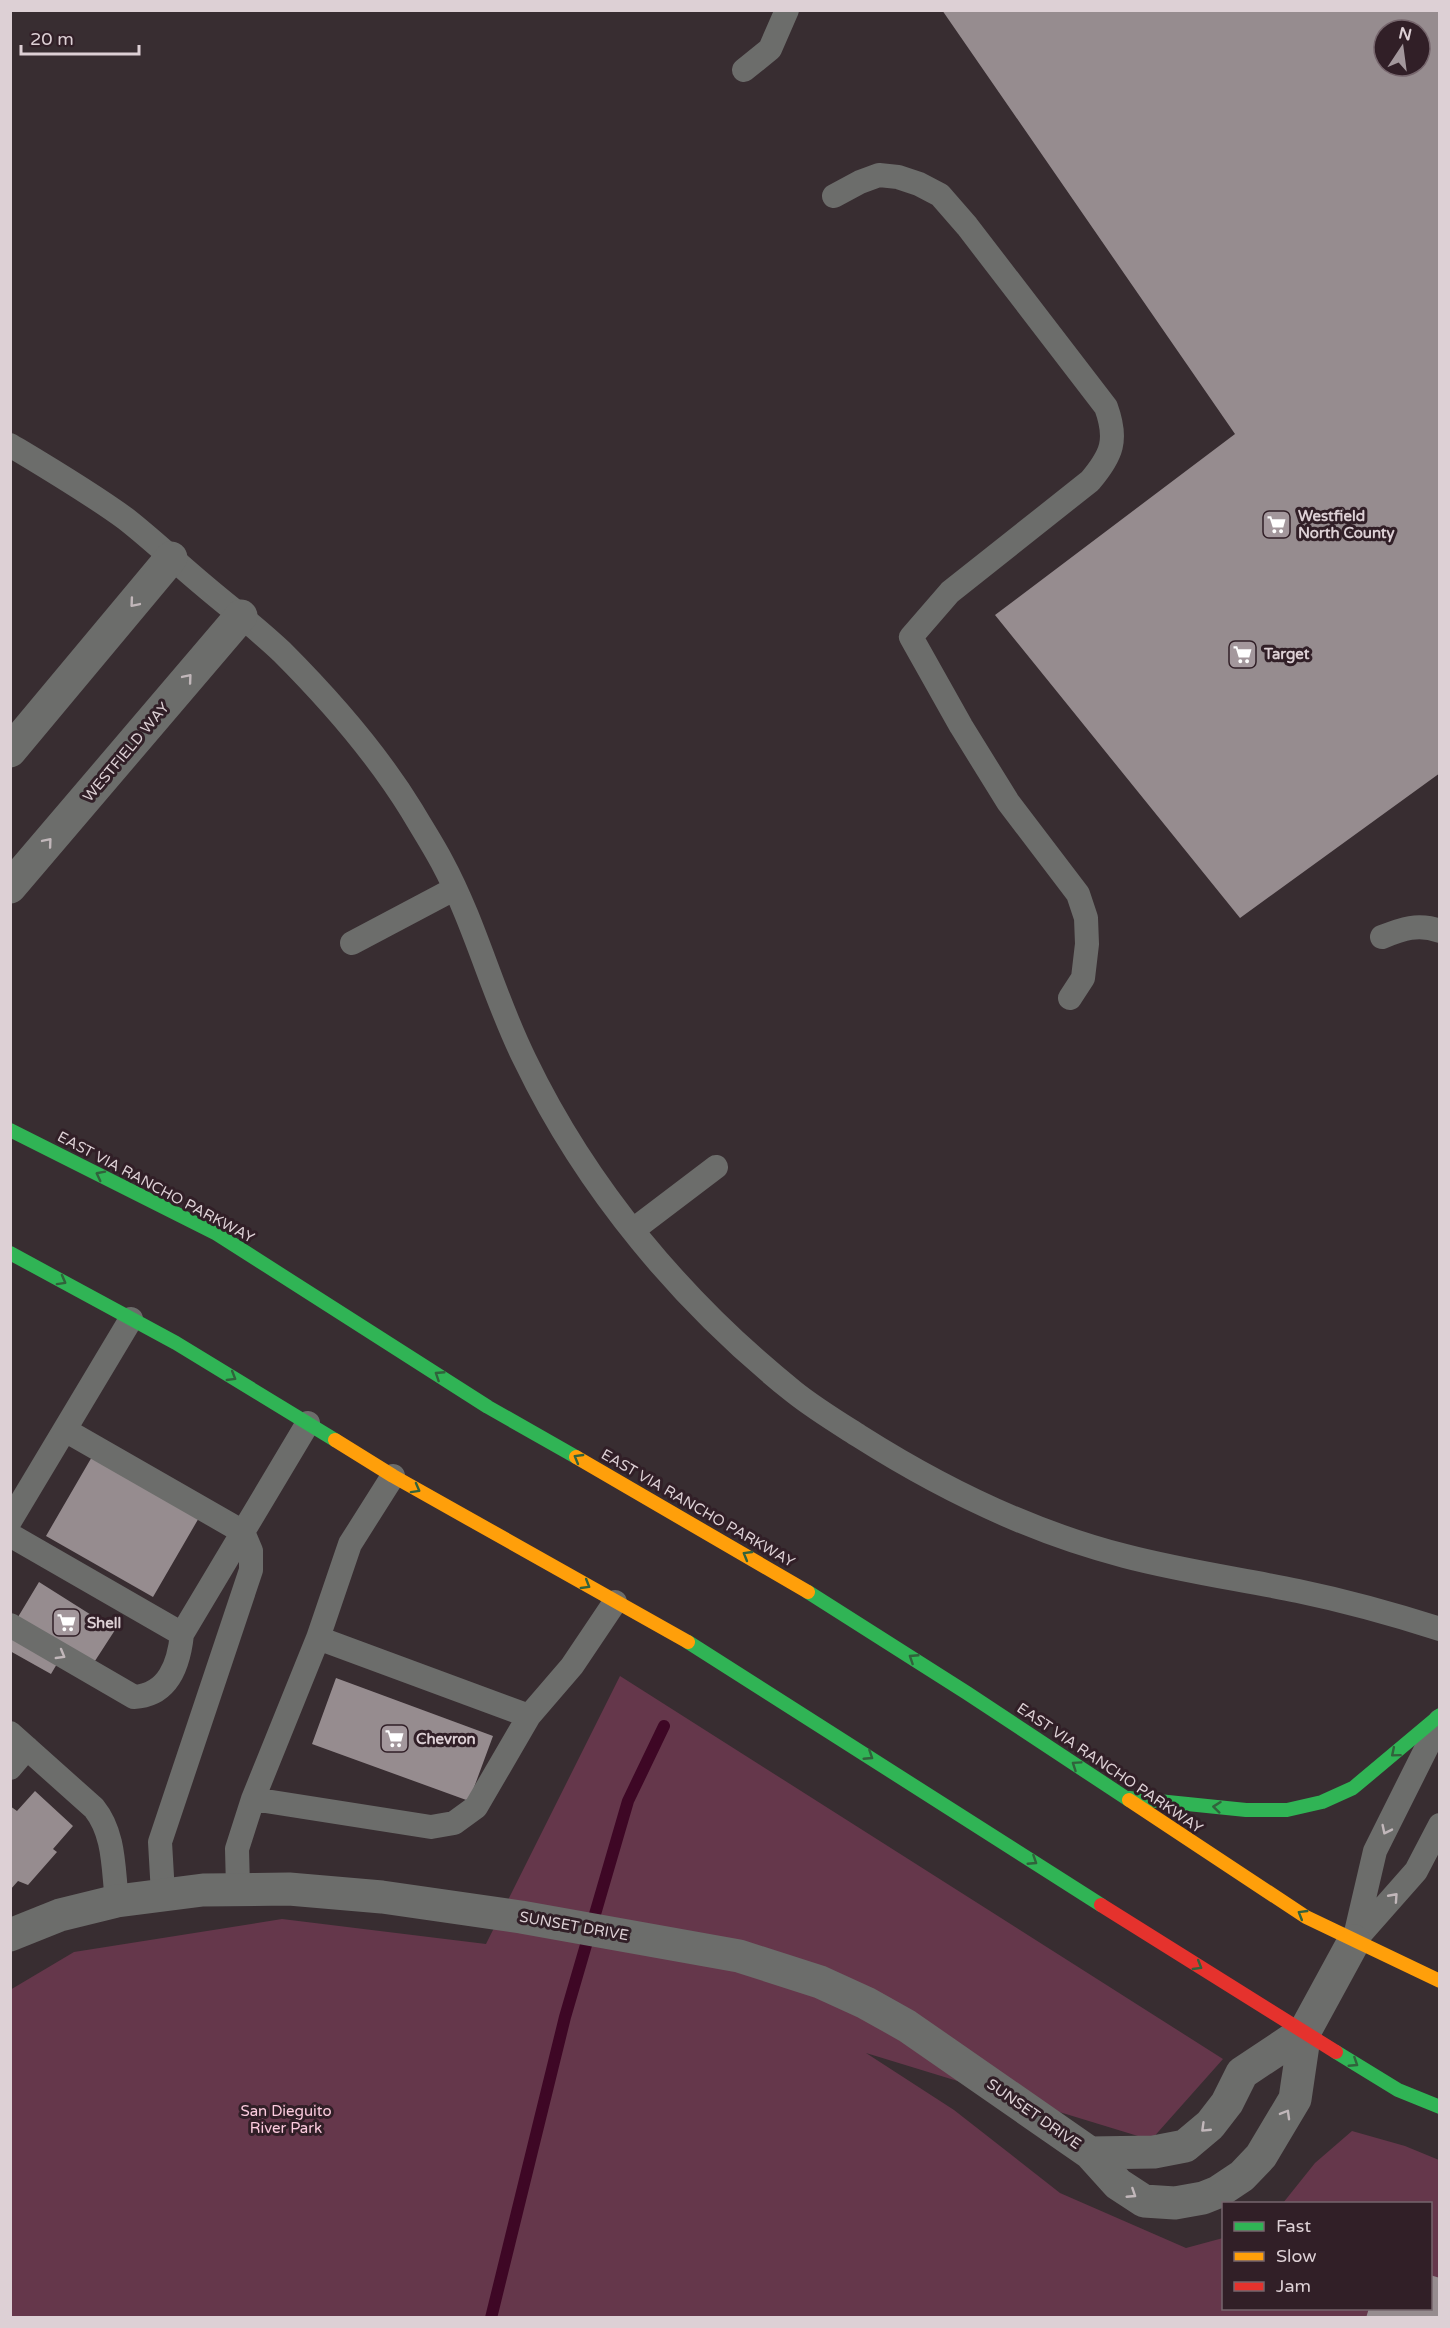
<svg xmlns="http://www.w3.org/2000/svg" width="1450" height="2328" font-family="'Varela Round',sans-serif">
  <style>
    .green { fill: #65374b }
    .lines { fill: none; stroke-linecap: round; stroke-linejoin: round }
    .stream { stroke: #3e0725; stroke-width: 12 }
    .building { fill: #968c8f; fill-rule: evenodd }
    .lane { stroke: #6c6d6b; stroke-width: 24 }
    .street { stroke: #6c6d6b; stroke-width: 33 }
    .fast { stroke: #30b455; stroke-width: 14 }
    .slow { stroke: #ff9f0a; stroke-width: 14 }
    .jam { stroke: #e5322d; stroke-width: 14 }
    .oneway { stroke: #c1b7ba }
    .oneway2 { stroke: #31623c }
    .labels { text-anchor: middle; stroke-width: 6; stroke-linejoin: round; paint-order: stroke }
    .poi-label { font-size: 15px; font-weight: bold; fill: #ddd0d5; stroke: #311f27; text-anchor: start }
    .street-label { font-size: 15px; fill: #ddd0d5; stroke: #311f27 }
    .park-label { font-size: 15px; fill: #fccbde; stroke: #311f27 }
  </style>
  <rect width="100%" height="100%" fill="#382d31"/>
  <path class="green" d="M620 1676 1223 2059 1151 2140 866 2053 954 2110 1060 2193 1186 2248 1223 2238 1224 2308H1430V2204L1283 2203 1315 2163 1352 2131 1405 2146 1439 2160V2317H11L10 1990 74 1952 282 1919 486 1944Z"/>
  <g class="lines">
    <path class="stream" d="M491 2318 565 2017 628 1801 664 1726"/>
  </g>
  <path class="building" d="M942 10H1440V773L1240 918 995 615 1235 434ZM1384 30H1420V66H1384Z
    M93 1455 200 1516 153 1597 46 1536Z
    M39 1582 115 1630 93 1664 67 1647 51 1674 10 1651V1614L18 1617Z
    M336 1678 493 1736 469 1801 312 1744Z
    M35 1791 73 1826 53 1849 57 1852 28 1885 18 1881 10 1890V1806L17 1811Z
    M1430 2275 1440 2278V2318H1366L1369 2308H1430Z"/>
  <g class="lines">
    <path class="lane" d="M744 70 770 49 787 10
      M834 196 860 182 879 175 898 177 919 184 940 195 967 226 1106 407C1118 440 1112 455 1090 481L950 592 911 637 961 726 1008 802 1078 894 1086 918 1087 944 1083 978 1070 998
      M10 445C50 469 89 492 126 519 154 541 180 566 208 589 233 610 259 630 282 652 330 700 377 754 412 811 422 828 433 845 442 862 476 925 493 996 525 1060 587 1189 683 1303 794 1392 814 1408 837 1422 859 1436 941 1488 1031 1532 1125 1556 1182 1571 1240 1579 1298 1591 1346 1601 1393 1614 1440 1629
      M1382 937C1402 929 1418 923 1440 931
      M352 943 454 889
      M633 1230 716 1167
      M65 1430 243 1532 251 1551V1570L160 1842 163 1894
      M10 1521 131 1319
      M10 1535 182 1634 308 1423
      M10 1625 134 1697C169 1695 179 1663 182 1634
      M318 1638 529 1716 572 1666 615 1602
      M10 1733 94 1808C115 1834 113 1869 117 1901
      M10 1768 27 1748
      M253 1799 431 1827 454 1823 476 1807 529 1716
      M238 1888 237 1849 253 1799 318 1638 350 1544 393 1476
      M1356 1939 1416 1871 1440 1825
      M1354 1941 1375 1851 1440 1721"/>
    <path class="street" d="M10 751 171 558
      M10 887 241 616
      M10 1935 60 1915 117 1901 203 1890 289 1889 382 1897 521 1917 739 1956 820 1982 866 2003 907 2026 1090 2153 1118 2184 1144 2201 1175 2203 1203 2198 1218 2192 1242 2176 1261 2156 1295 2099 1305 2031 1354 1941
      M1090 2153 1154 2152 1185 2146 1210 2125 1227 2103 1242 2073 1305 2031"/>
    <path class="fast" d="M10 1130 217 1234 488 1407 576 1457
      M10 1253 176 1343 335 1440
      M808 1592 967 1693 1129 1800
      M688 1642 1101 1905
      M1129 1798 1246 1810H1287L1322 1802 1353 1788 1440 1715
      M1336 2052 1398 2090 1440 2107"/>
    <path class="slow" d="M335 1440 393 1476 688 1642
      M576 1457 808 1592
      M1129 1800 1306 1917 1440 1981"/>
    <path class="jam" d="M1101 1905 1336 2052"/>
  </g>
  <defs><path id="oneway-chevron" d="M-2-3.5L2.5 0L-2 3.5" fill="none" stroke-width="1.6" stroke-linecap="round" stroke-linejoin="round" transform="scale(1.5)"/></defs>
  <g class="oneway">
    <use href="#oneway-chevron" transform="translate(134 603) rotate(130)"/>
    <use href="#oneway-chevron" transform="translate(188 678) rotate(-50)"/>
    <use href="#oneway-chevron" transform="translate(48 842) rotate(-50)"/>
    <use href="#oneway-chevron" transform="translate(61 1655) rotate(30)"/>
    <use href="#oneway-chevron" transform="translate(1386 1830) rotate(116)"/>
    <use href="#oneway-chevron" transform="translate(1394 1897) rotate(-48)"/>
    <use href="#oneway-chevron" transform="translate(1286 2114) rotate(-60)"/>
    <use href="#oneway-chevron" transform="translate(1205 2128) rotate(136)"/>
    <use href="#oneway-chevron" transform="translate(1132 2194) rotate(33)"/>
  </g>
  <g class="oneway2">
    <use href="#oneway-chevron" transform="translate(100 1175) rotate(-153)"/>
    <use href="#oneway-chevron" transform="translate(62 1281) rotate(29)"/>
    <use href="#oneway-chevron" transform="translate(439 1375) rotate(-147)"/>
    <use href="#oneway-chevron" transform="translate(232 1377) rotate(31)"/>
    <use href="#oneway-chevron" transform="translate(578 1458) rotate(-150)"/>
    <use href="#oneway-chevron" transform="translate(416 1489) rotate(29)"/>
    <use href="#oneway-chevron" transform="translate(747 1555) rotate(-150)"/>
    <use href="#oneway-chevron" transform="translate(586 1585) rotate(31)"/>
    <use href="#oneway-chevron" transform="translate(913 1658) rotate(-147)"/>
    <use href="#oneway-chevron" transform="translate(1395 1753) rotate(140)"/>
    <use href="#oneway-chevron" transform="translate(869 1756) rotate(33)"/>
    <use href="#oneway-chevron" transform="translate(1076 1765) rotate(-146)"/>
    <use href="#oneway-chevron" transform="translate(1217 1807) rotate(-174)"/>
    <use href="#oneway-chevron" transform="translate(1033 1861) rotate(33)"/>
    <use href="#oneway-chevron" transform="translate(1302 1914) rotate(-149)"/>
    <use href="#oneway-chevron" transform="translate(1198 1966) rotate(31)"/>
    <use href="#oneway-chevron" transform="translate(1354 2063) rotate(33)"/>
  </g>
  <defs>
    <symbol id="supermarket-square" viewBox="-11 -11 22 22"><rect x="-9" y="-9" width="18" height="18" rx="4" fill="#a3979c" stroke="#311f27"/><path d="M-6-5.5h2.5l.6 2H6L4.5 2H-2.5L-4.4-4H-6ZM-1.5 3.2a1.3 1.3 0 1 0 .1 0ZM3 3.2a1.3 1.3 0 1 0 .1 0Z" fill="#fff"/></symbol>
  </defs>
  <g fill-rule="evenodd">
    <use href="#supermarket-square" x="1260" y="508" width="33" height="33"/>
    <use href="#supermarket-square" x="1226" y="638" width="33" height="33"/>
    <use href="#supermarket-square" x="50" y="1606" width="33" height="33"/>
    <use href="#supermarket-square" x="378" y="1722" width="33" height="33"/>
  </g>
  <g class="labels">
    <g class="poi-label">
      <text x="1298" y="521">Westfield<tspan x="1298" dy="17">North County</tspan></text>
      <text x="1264" y="659">Target</text>
      <text x="87" y="1628">Shell</text>
      <text x="416" y="1744">Chevron</text>
    </g>
    <g class="street-label">
      <text transform="translate(126 752) rotate(-50)" y="5">WESTFIELD WAY</text>
      <text transform="translate(156 1187) rotate(28)" y="5">EAST VIA RANCHO PARKWAY</text>
      <text transform="translate(698 1508) rotate(30)" y="5">EAST VIA RANCHO PARKWAY</text>
      <text transform="translate(1110 1768) rotate(34)" y="5">EAST VIA RANCHO PARKWAY</text>
      <text transform="translate(574 1926) rotate(10)" y="5">SUNSET DRIVE</text>
      <text transform="translate(1034 2114) rotate(35)" y="5">SUNSET DRIVE</text>
    </g>
    <g class="park-label">
      <text x="286" y="2116">San Dieguito<tspan x="286" dy="17">River Park</tspan></text>
    </g>
  </g>
  <rect width="1450" height="2328" fill="none" stroke="#ddd0d5" stroke-width="24"/>
  <rect x="1222" y="2202" width="210" height="108" fill="#311f27" stroke="#76666d" stroke-width="1.5"/>
  <rect x="1234" y="2222" width="30" height="9" fill="#30b455" stroke="#76666d" stroke-width="1.5"/>
  <text x="1276" y="2232" font-size="18" fill="#ddd0d5">Fast</text>
  <rect x="1234" y="2252" width="30" height="9" fill="#ff9f0a" stroke="#76666d" stroke-width="1.5"/>
  <text x="1276" y="2262" font-size="18" fill="#ddd0d5">Slow</text>
  <rect x="1234" y="2282" width="30" height="9" fill="#e5322d" stroke="#76666d" stroke-width="1.5"/>
  <text x="1276" y="2292" font-size="18" fill="#ddd0d5">Jam</text>
  <g transform="translate(1402 48) rotate(13)"><circle r="28" fill="#311f27" stroke="#76666d" stroke-width="1.5"/>
  <path d="M0-4.5L10 22L0 15L-10 22Z" fill="#a3979c"/>
  <text y="-9" font-size="16" font-weight="bold" text-anchor="middle" fill="#ddd0d5">N</text>
  </g>
  <path d="M21 45v9h118v-9" fill="none" stroke="#ddd0d5" stroke-width="3"/>
  <text x="30" y="45" font-size="18" fill="#ddd0d5" stroke="#311f27" stroke-width="4.5" paint-order="stroke">20 m</text>
</svg>
